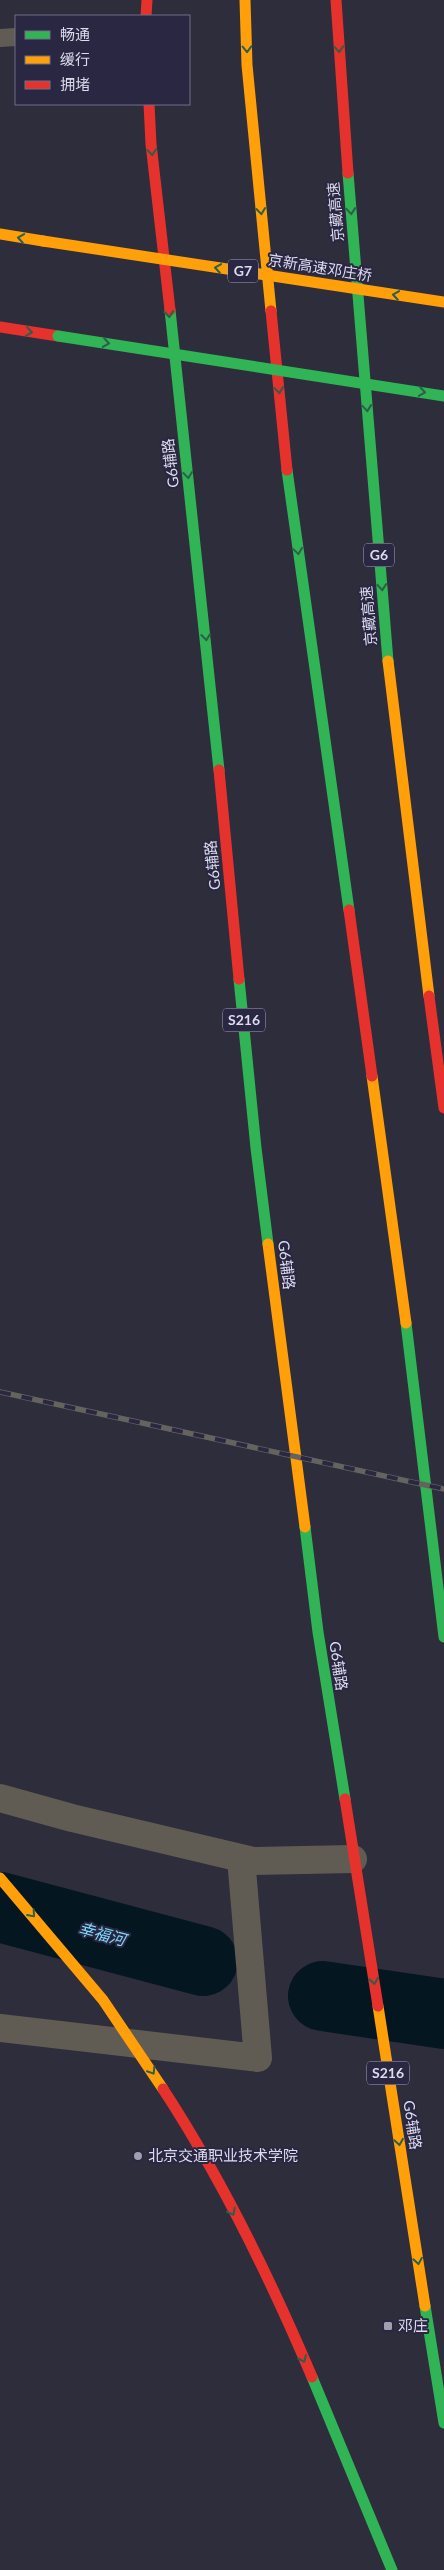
<svg xmlns="http://www.w3.org/2000/svg" width="444" height="2570" font-family="Lato,'Noto Sans SC',sans-serif">
  <style>
    .lines { fill: none; stroke-linecap: round; stroke-linejoin: round }
    .river { stroke: #041620; stroke-width: 70 }
    .lane { stroke: #615c53; stroke-width: 18 }
    .street { stroke: #615c53; stroke-width: 28 }
    .fast { stroke: #30b455; stroke-width: 11 }
    .slow { stroke: #ff9f0a; stroke-width: 11 }
    .jam { stroke: #e5322d; stroke-width: 11 }
    .rail-casing { stroke: #65635f; stroke-width: 5.5 }
    .rail { stroke: #292742; stroke-width: 4; stroke-dasharray: 11; stroke-linecap: butt }
    .fast-bridge { stroke: #30b455; stroke-width: 11 }
    .slow-bridge { stroke: #ff9f0a; stroke-width: 11 }
    .jam-bridge { stroke: #e5322d; stroke-width: 11 }
    .oneway { stroke: #2c5f4a }
    .poi-dot { fill: #9f9fb0; stroke: #292742; stroke-width: 2 }
    .labels { text-anchor: middle; stroke-width: 4; stroke-linejoin: round; paint-order: stroke }
    .shield { fill: #292742; stroke: #a6a6ba; stroke-width: 1 }
    .shield-label { font-size: 14px; font-weight: bold; fill: #dcdcee }
    .street-label { font-size: 15px; fill: #dcdcee; stroke: #292742 }
    .poi-label { font-size: 15px; fill: #dcdcee; stroke: #292742; text-anchor: start }
    .water-label { font-size: 16px; font-style: italic; fill: #7dd9fb; stroke: #292742 }
  </style>
  <rect width="100%" height="100%" fill="#2e2d3c"/>
  <g class="lines">
    <path class="river" d="M0 1907 203 1961
      M323 1996 444 2014"/>
    <path class="lane" d="M0 38 16 37"/>
    <path class="street" d="M0 1798 72 1818 253 1861 353 1859
      M0 2028 258 2058 241 1858"/>
    <path class="fast" d="M348 173 388 661
      M170 310 219 770
      M287 470 349 910
      M239 979 256 1148 268 1244
      M406 1323 444 1637
      M305 1527 318 1632 345 1799
      M425 2306 444 2423"/>
    <path class="slow" d="M245 0 247 65 271 311
      M0 234 43 241
      M388 661 429 996
      M372 1076 406 1323
      M268 1244 305 1527
      M378 2006 425 2306"/>
    <path class="jam" d="M336 0 348 173
      M146 16 147 0
      M149 104 151 144 170 310
      M271 311 287 470
      M0 327 58 336
      M219 770 239 979
      M349 910 372 1076
      M429 996 444 1108
      M345 1799 378 2006"/>
    <defs>
      <path id="rail" d="M0 1392 444 1489"/>
    </defs>
    <use href="#rail" class="rail-casing"/>
    <use href="#rail" class="rail"/>
    <path class="fast-bridge" d="M58 336 444 396
      M312 2377 392 2570"/>
    <path class="slow-bridge" d="M43 241 444 302
      M0 1878 103 2000 163 2089"/>
    <path class="jam-bridge" d="M163 2089C222 2179 270 2278 312 2377"/>
  </g>
  <defs><path id="oneway-chevron" d="M-2-3.5L2.5 0L-2 3.5" fill="none" stroke-width="1.6" stroke-linecap="round" stroke-linejoin="round" transform="scale(1.25)"/></defs>
  <g class="oneway">
    <use href="#oneway-chevron" transform="translate(247 49) rotate(89)"/>
    <use href="#oneway-chevron" transform="translate(339 49) rotate(86)"/>
    <use href="#oneway-chevron" transform="translate(152 152) rotate(84)"/>
    <use href="#oneway-chevron" transform="translate(261 211) rotate(84)"/>
    <use href="#oneway-chevron" transform="translate(351 211) rotate(85)"/>
    <use href="#oneway-chevron" transform="translate(21 238) rotate(-171)"/>
    <use href="#oneway-chevron" transform="translate(218 268) rotate(-171)"/>
    <use href="#oneway-chevron" transform="translate(396 295) rotate(-171)"/>
    <use href="#oneway-chevron" transform="translate(169 314) rotate(84)"/>
    <use href="#oneway-chevron" transform="translate(29 332) rotate(9)"/>
    <use href="#oneway-chevron" transform="translate(106 343) rotate(9)"/>
    <use href="#oneway-chevron" transform="translate(279 390) rotate(84)"/>
    <use href="#oneway-chevron" transform="translate(422 392) rotate(9)"/>
    <use href="#oneway-chevron" transform="translate(367 408) rotate(85)"/>
    <use href="#oneway-chevron" transform="translate(188 475) rotate(83)"/>
    <use href="#oneway-chevron" transform="translate(298 551) rotate(82)"/>
    <use href="#oneway-chevron" transform="translate(382 587) rotate(85)"/>
    <use href="#oneway-chevron" transform="translate(206 637) rotate(84)"/>
    <use href="#oneway-chevron" transform="translate(32 1914) rotate(49)"/>
    <use href="#oneway-chevron" transform="translate(374 1981) rotate(81)"/>
    <use href="#oneway-chevron" transform="translate(152 2071) rotate(58)"/>
    <use href="#oneway-chevron" transform="translate(399 2142) rotate(81)"/>
    <use href="#oneway-chevron" transform="translate(232 2212) rotate(62)"/>
    <use href="#oneway-chevron" transform="translate(418 2261) rotate(81)"/>
    <use href="#oneway-chevron" transform="translate(303 2359) rotate(66)"/>
  </g>
  <g class="poi-dot">
    <circle cx="138" cy="2156" r="5"/>
    <rect x="383" y="2321" width="10" height="10" rx="2.5"/>
  </g>
  <g class="labels">
    <g class="shield">
      <rect x="228" y="259.5" width="30" height="23" rx="4"/>
      <rect x="364" y="543.5" width="30" height="23" rx="4"/>
      <rect x="223" y="1008.5" width="42" height="23" rx="4"/>
      <rect x="367" y="2061.5" width="42" height="23" rx="4"/>
    </g>
    <g class="shield-label">
      <text x="243" y="276">G7</text>
      <text x="379" y="560">G6</text>
      <text x="244" y="1025">S216</text>
      <text x="388" y="2078">S216</text>
    </g>
    <g class="street-label">
      <text transform="translate(336 212) rotate(-95)" y="5">京藏高速</text>
      <text transform="translate(320 268) rotate(9)" y="5">京新高速邓庄桥</text>
      <text transform="translate(171 463) rotate(-97)" y="5">G6辅路</text>
      <text transform="translate(369 616) rotate(-95)" y="5">京藏高速</text>
      <text transform="translate(213 865) rotate(-96)" y="5">G6辅路</text>
      <text transform="translate(286 1265) rotate(83)" y="5">G6辅路</text>
      <text transform="translate(338 1666) rotate(81)" y="5">G6辅路</text>
      <text transform="translate(412 2125) rotate(81)" y="5">G6辅路</text>
    </g>
    <g class="poi-label">
      <text x="148" y="2161">北京交通职业技术学院</text>
      <text x="398" y="2331">邓庄</text>
    </g>
    <g class="water-label">
      <text transform="translate(102 1934) rotate(15)" y="6">幸福河</text>
    </g>
  </g>
  <rect x="15" y="15" width="175" height="90" fill="#292742" stroke="#716f87"/>
  <rect x="25" y="31" width="25" height="8" fill="#30b455" stroke="#716f87"/>
  <text x="60" y="40" font-size="15" fill="#dcdcee">畅通</text>
  <rect x="25" y="56" width="25" height="8" fill="#ff9f0a" stroke="#716f87"/>
  <text x="60" y="65" font-size="15" fill="#dcdcee">缓行</text>
  <rect x="25" y="81" width="25" height="8" fill="#e5322d" stroke="#716f87"/>
  <text x="60" y="90" font-size="15" fill="#dcdcee">拥堵</text>
</svg>
